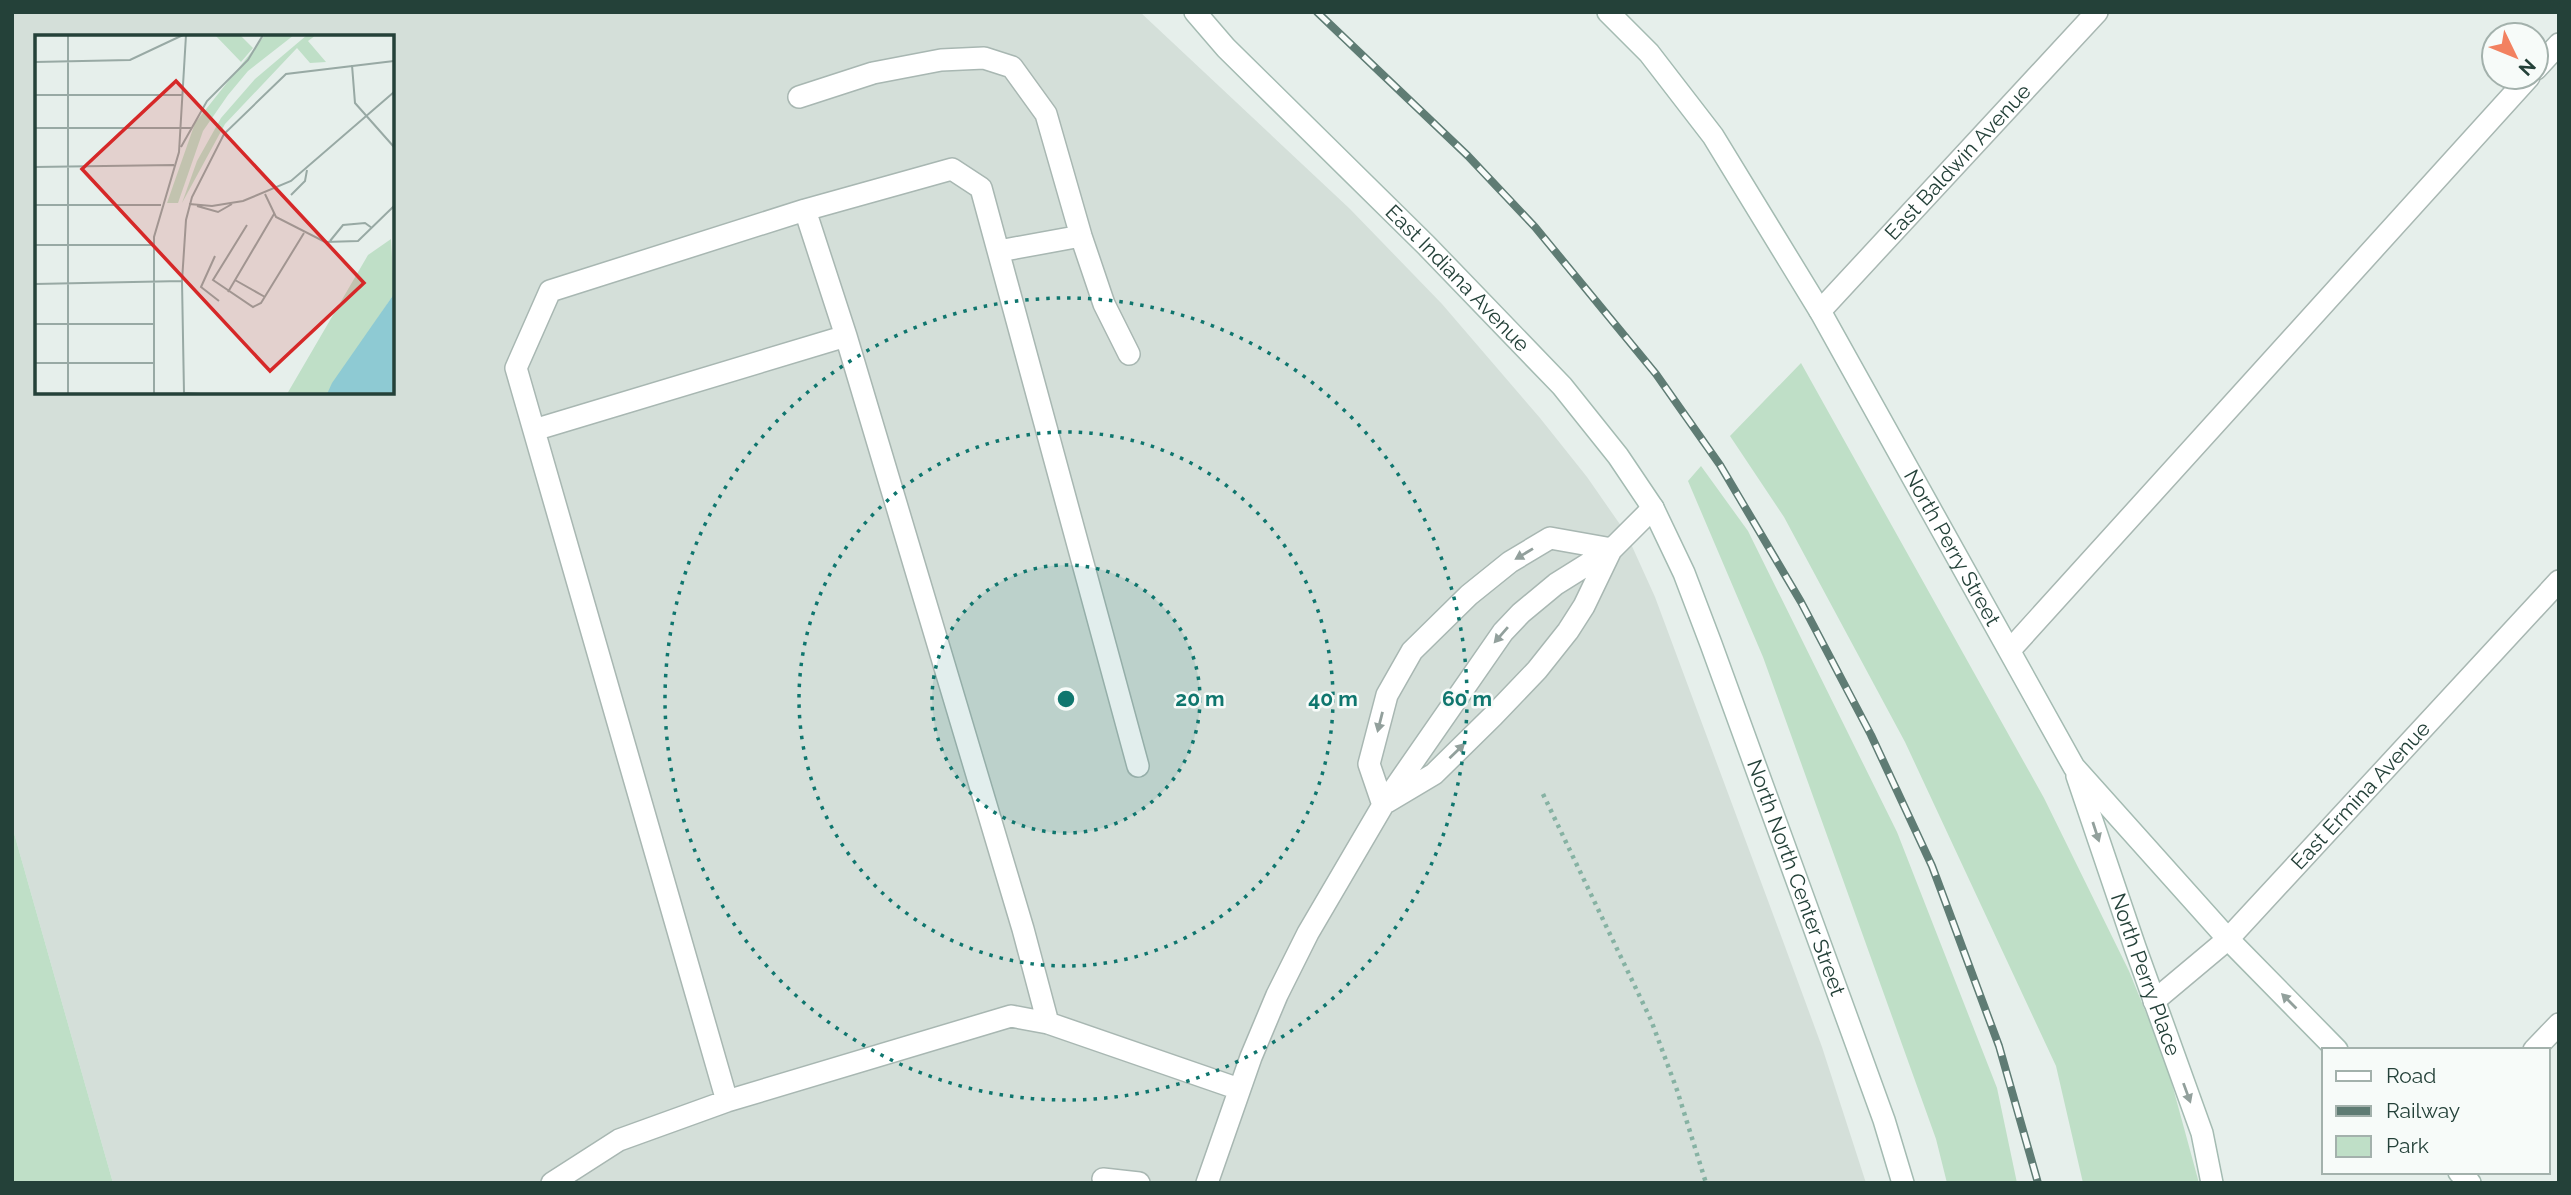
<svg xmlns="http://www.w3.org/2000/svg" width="2571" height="1195" font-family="Raleway,sans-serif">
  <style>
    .built { fill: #d4dfd9; fill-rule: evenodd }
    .green { fill: #bfdfc7 }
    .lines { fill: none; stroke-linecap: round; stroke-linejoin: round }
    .lane-casing { stroke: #a8b7b2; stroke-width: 24 }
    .street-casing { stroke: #a8b7b2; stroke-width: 24 }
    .secondary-casing { stroke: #a4bbb2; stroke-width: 24 }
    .path { stroke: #86b2a3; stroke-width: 4.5; stroke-dasharray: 3.5 5; stroke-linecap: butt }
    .lane { stroke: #fff; stroke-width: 21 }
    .street { stroke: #fff; stroke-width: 21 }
    .secondary { stroke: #fff; stroke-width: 21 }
    .rail-casing { stroke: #5f7c74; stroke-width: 8 }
    .rail { stroke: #f7fbf9; stroke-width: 5; stroke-dasharray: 16; stroke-linecap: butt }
    .oneway { fill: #92a09c }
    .ring { fill: none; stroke: #0f766e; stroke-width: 3.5; stroke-dasharray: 3.5 7 }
    .labels { text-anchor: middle; stroke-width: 5; stroke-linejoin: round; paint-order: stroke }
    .street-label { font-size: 21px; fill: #244139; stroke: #f7fbf9 }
    .inset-road { fill: none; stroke: #98a9a4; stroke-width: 2 }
    .view { fill: #d62828; fill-opacity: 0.15; stroke: #d62828; stroke-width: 3.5 }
    .inset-edge { fill: none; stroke: #244139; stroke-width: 3.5 }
    .centre { fill: #0f766e; stroke: #f7fbf9; stroke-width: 3.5 }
    .ring-label { font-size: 21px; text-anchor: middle; font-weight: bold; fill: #0f766e; stroke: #f7fbf9; stroke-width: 5; stroke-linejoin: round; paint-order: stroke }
  </style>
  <rect width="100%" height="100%" fill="#e6efeb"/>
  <path class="built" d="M12 12H1140L1350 209 1442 304 1540 418 1587 477 1626 533 1655 597 1780 933 1822 1047 1866 1183H113L12 826ZM37 37H392V392H37Z"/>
  <path class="green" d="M1801 363 2044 798 2129 971 2166 1062 2199 1183H2083L2056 1066 1905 742 1784 517 1730 436Z
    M1701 466 1748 531 1897 832 1997 1088 2017 1183H1947L1936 1139 1763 657 1688 481Z
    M12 826 113 1183H12Z"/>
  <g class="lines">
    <defs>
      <path id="lane" d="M2536 69 2559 44
        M799 97 873 73 941 60 984 58 1012 67 1046 114 1081 236 1104 304 1129 354
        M805 210 846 336 1023 929 1048 1023
        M999 251 1081 236
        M534 430 846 336
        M2010 650 2529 77
        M1387 802 1434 774 1493 716 1537 670 1568 631 1584 606 1611 550
        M1383 805 1369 764 1387 695 1412 651 1469 595 1510 562 1550 538 1612 549
        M2534 1050 2559 1024
        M727 1101 516 368 550 291 805 210 952 169 981 188 1138 766
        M1103 1179 1139 1183
        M552 1183 619 1140 727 1101 1011 1016 1048 1023 1239 1089
        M1207 1183 1251 1057 1277 995 1308 933 1383 805 1503 632 1521 613 1556 584 1612 549 1653 508"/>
      <g id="street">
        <path id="s1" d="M1820 311 2097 12"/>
        <path id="s2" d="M2154 1001 2228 939 2559 581"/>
      </g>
      <g id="secondary">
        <path id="s3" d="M1195 12 1226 48 1426 245 1562 386 1618 456 1653 508 1684 573 1711 644 1884 1120 1903 1183"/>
        <path id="s4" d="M1608 12 1649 53 1713 136 1820 311 2074 767 2228 939 2337 1050"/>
        <path id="s5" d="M2077 776 2135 947 2202 1133 2212 1183"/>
        <path d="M2459 1172 2470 1183"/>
      </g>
    </defs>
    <use href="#lane" class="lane-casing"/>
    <use href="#street" class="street-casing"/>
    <use href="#secondary" class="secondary-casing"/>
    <path class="path" d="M1543 794 1651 1020 1677 1090 1706 1183"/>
    <use href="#lane" class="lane"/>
    <use href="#street" class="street"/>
    <use href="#secondary" class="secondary"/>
    <defs>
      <path id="rail" d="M1317 12 1468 156 1535 227 1656 374 1720 465 1801 602 1871 735 1932 866 1999 1046 2038 1183"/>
    </defs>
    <use href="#rail" class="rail-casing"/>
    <use href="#rail" class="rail"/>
  </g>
  <defs><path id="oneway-solid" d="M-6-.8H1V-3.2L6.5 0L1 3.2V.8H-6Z" transform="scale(1.75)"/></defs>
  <g class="oneway">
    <use href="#oneway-solid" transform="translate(1524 554) rotate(149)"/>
    <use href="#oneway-solid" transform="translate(1501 635) rotate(131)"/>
    <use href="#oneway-solid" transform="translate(1380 722) rotate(104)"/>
    <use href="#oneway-solid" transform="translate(1457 751) rotate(-44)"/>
    <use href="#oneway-solid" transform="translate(2096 832) rotate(72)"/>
    <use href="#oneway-solid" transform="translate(2289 1001) rotate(-135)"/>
    <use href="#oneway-solid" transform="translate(2187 1093) rotate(70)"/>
  </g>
  <circle cx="1066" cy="699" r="134" fill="#0f766e" fill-opacity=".12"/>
  <g class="ring">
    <circle cx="1066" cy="699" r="134"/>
    <circle cx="1066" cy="699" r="267"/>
    <circle cx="1066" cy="699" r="401"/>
  </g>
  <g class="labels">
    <g class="street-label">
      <text dy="7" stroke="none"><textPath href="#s1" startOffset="203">East Baldwin Avenue</textPath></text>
      <text dy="7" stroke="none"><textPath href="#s3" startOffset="374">East Indiana Avenue</textPath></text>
      <text dy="7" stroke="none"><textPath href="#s4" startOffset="639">North Perry Street</textPath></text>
      <text dy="7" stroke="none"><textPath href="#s2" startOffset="292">East Ermina Avenue</textPath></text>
      <text dy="7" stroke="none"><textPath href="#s3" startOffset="1073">North North Center Street</textPath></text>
      <text dy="7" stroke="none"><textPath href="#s5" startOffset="210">North Perry Place</textPath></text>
    </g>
  </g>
  <g transform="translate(35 35)">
    <rect width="359" height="359" fill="#e6efeb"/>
    <path d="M180 0H205L218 13 206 27ZM230 0H259L213 36 193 60 168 96 143 168H132L160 88ZM272 0H281L273 6 291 27 275 28 262 13 190 89 147 168 162 126 186 83 220 44ZM356 204 359 259 292 359H252L333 220Z" fill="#bfdfc7"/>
    <path d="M359 259V359H292L297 348Z" fill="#8ecad3"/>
    <path class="inset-road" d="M33 0V359M0 27 95 25 148 0M317 30 320 68 359 112M0 60H147M0 93H156M146 112 172 66 213 25 228 0M0 132 139 130M230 159 241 182 290 207 323 206 359 171M256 160 270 146 272 135M154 169 177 171 208 166 256 146 359 57M0 170H126M162 171 183 177 197 169M212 190 178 245 218 272 226 268 269 198M295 206 308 190 330 188 337 193M0 210H118M180 221 166 252 184 266M200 245 230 262M0 249 147 246M193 257 239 179M0 289H119M0 328H119M119 359V202L144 117 151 0M165 359 149 358 147 246 151 185 157 162 189 99 251 39 359 26"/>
    <path class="view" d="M141 46 329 248 235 336 47 134Z"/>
    <rect width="359" height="359" class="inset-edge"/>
  </g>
  <circle cx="1066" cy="699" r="10" class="centre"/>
  <g class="ring-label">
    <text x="1200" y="706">20 m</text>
    <text x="1333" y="706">40 m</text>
    <text x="1467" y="706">60 m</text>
  </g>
  <rect width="2571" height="1195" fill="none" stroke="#244139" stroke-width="28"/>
  <rect x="2322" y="1048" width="228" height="126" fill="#f7fbf9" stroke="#a3b1ac" stroke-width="2"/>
  <rect x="2336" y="1071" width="35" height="10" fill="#ffffff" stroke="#a3b1ac" stroke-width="2"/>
  <text x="2386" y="1083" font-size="21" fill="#244139">Road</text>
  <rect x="2336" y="1106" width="35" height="10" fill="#5f7c74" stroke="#a3b1ac" stroke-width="2"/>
  <text x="2386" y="1118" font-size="21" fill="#244139">Railway</text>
  <rect x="2336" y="1136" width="35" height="21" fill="#bfdfc7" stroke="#a3b1ac" stroke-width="2"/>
  <text x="2386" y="1153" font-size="21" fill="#244139">Park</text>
  <g transform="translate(2515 56) rotate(133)"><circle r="33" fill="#f7fbf9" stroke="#a3b1ac" stroke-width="2"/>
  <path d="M0-5L12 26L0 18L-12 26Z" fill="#f28160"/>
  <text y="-10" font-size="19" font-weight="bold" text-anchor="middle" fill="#244139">N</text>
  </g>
</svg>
